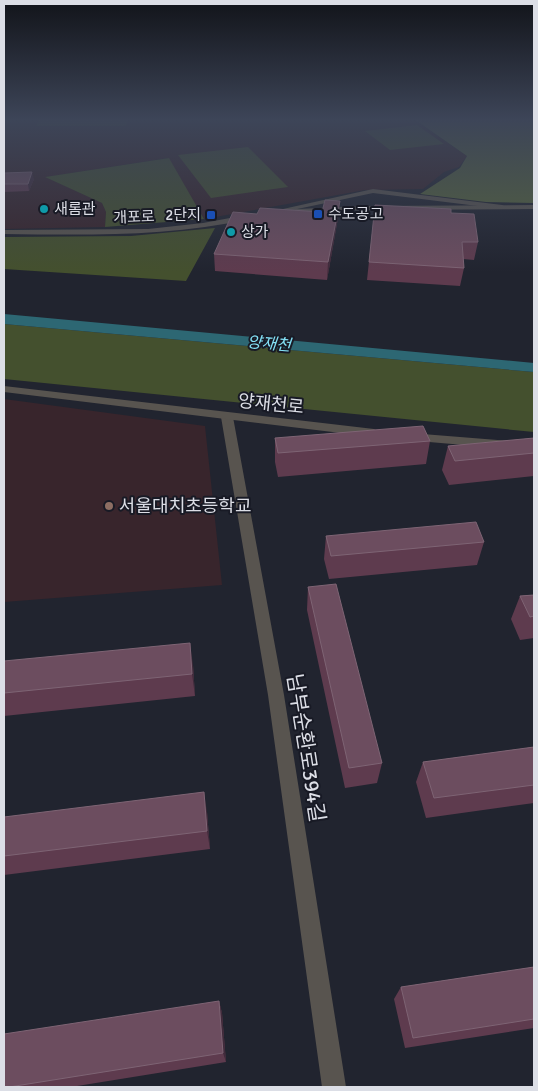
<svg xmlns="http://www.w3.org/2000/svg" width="538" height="1091" font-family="Signika,'Noto Sans KR',sans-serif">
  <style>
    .education { fill: #38252c }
    .green { fill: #44502e }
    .forest { fill: #56643c }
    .water { fill: #2d6773 }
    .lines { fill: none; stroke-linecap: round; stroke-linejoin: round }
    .minor { fill: #58544f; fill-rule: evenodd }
    .tertiary { fill: #58544f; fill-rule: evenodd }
    .wall { fill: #5e3b4e }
    .shaded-wall { fill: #402b3b }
    .building { fill: #6c4d5f; stroke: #7e6474 }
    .culture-dot { fill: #0f9aa8; stroke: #181a25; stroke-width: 2 }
    .transit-dot { fill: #1a4fb4; stroke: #181a25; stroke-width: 2 }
    .education-dot { fill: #8d6e63; stroke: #181a25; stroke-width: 2 }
    .labels { text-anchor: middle; stroke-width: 4; stroke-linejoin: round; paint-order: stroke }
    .far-poi-label { font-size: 15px; fill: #dcdee6; stroke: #181a25; text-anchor: start }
    .far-street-label { font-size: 15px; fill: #dcdee6; stroke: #181a25 }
    .far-water-label { font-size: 16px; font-style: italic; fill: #84e1f6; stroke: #181a25 }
    .street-label { font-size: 18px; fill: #dcdee6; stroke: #181a25 }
    .poi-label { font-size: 18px; fill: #dcdee6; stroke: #181a25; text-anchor: start }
    .near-street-label { font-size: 21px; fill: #dcdee6; stroke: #181a25 }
  </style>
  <rect width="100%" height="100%" fill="#21242f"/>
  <path class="education" d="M4 119H413L467 156 459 167 444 172 423 189 365 190 204 219 168 158 46 177 102 203 106 212 105 227 4 229Z
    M4 399 205 426 222 585 4 602Z"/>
  <path class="green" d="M40 119H128L126 126H36Z
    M417 125 444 144 390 150 365 131Z
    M248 147 288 187 211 198 178 155Z
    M169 158 204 219 105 227 106 212 102 203 45 177Z
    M215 228 186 281 4 269V237L131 236Z
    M4 324 534 372V432L4 379Z"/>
  <path class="forest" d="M414 119H534V203L486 202 420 194 460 168 467 156Z"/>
  <path class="water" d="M4 314 534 363V372L4 324Z"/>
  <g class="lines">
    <path class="minor" d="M373 189 502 205 506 207 502 209 373 193 269 215 265 213Z
      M227 414 233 417 284 695 346 1087H322L268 695 221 417Z"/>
    <path class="tertiary" d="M534 205V209L364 210 275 214 271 212 275 210 364 206Z
      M246 215H249V219C169 237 85 235 4 234V230L148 229 203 223Z
      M4 386 374 429 380 433 374 437 4 392Z
      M410 433 534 443V451L406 440 404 437Z"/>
  </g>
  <path class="wall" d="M4 173 34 179 29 191 4 192Z
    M375 205 451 213 478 242 474 260 463 259 464 268 460 286 367 280Z
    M338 218 327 280 215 271 214 254Z
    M275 438 430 441 426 464 278 477 275 462Z
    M534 438V476L449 485 442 470 448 446Z
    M326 536 484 542 477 565 329 579 324 559Z
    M308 587 382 763 377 783 345 788 307 610Z
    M534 595V638L520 640 511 619 520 596Z
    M4 661 193 665 195 696 4 716Z
    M534 747V803L426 818 416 782 423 762Z
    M207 812 210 849 4 875V817Z
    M534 967V1028L405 1048 394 999 401 987Z
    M219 1001 222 1013 226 1062 71 1087H4Z"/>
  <path class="shaded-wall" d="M32 172 34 179 29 191 28 184Z
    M340 201 338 218 327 280 328 262Z
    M190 643 193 665 195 696 192 674Z
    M204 792 207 812 210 849 207 831Z
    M219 1001 222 1013 226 1062 223 1053Z"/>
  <path class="building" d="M32 172 28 184H4V173Z
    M325 200 340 201 328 262 214 254 233 212 257 214 260 208 322 212Z
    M375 205 451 209V213L474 214 478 242H462L464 268 369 262Z
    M423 426 430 441 278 453 275 438Z
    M534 438V453L455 461 448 446Z
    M476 522 484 542 331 556 326 536Z
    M336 584 382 763 349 768 308 587Z
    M534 595V616L530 617 520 596Z
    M190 643 192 674 4 693V661Z
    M534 747V785L434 798 423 762Z
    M204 792 207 831 4 856V817Z
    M534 967V1019L413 1038 401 987Z
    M219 1001 223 1053 9 1087H4V1034Z"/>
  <linearGradient id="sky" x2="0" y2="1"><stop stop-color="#12141a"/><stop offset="0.44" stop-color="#3d4558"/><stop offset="1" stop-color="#3d4558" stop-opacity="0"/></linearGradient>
  <rect width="538" height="272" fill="url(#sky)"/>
  <g class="culture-dot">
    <circle cx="44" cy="209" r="5"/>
    <circle cx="231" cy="232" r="5"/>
  </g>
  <g class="transit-dot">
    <rect x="313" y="209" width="10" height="10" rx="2.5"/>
    <rect x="206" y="210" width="10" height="10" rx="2.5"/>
  </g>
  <circle class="education-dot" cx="109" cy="506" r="5"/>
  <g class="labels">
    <g class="far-poi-label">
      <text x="54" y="214">새롬관</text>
      <text x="328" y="219">수도공고</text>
      <text x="201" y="220" text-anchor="end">2단지</text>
      <text x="241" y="237">상가</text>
    </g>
    <g class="far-street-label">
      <text transform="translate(134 217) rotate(-2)" y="5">개포로</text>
    </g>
    <g class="far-water-label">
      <text transform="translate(269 343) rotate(5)" y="6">양재천</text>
    </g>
    <g class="street-label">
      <text transform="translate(271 404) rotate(6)" y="6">양재천로</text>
    </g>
    <g class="poi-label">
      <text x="119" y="512">서울대치초등학교</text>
    </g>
    <g class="near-street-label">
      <text transform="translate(306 748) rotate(81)" y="7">남부순환로394길</text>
    </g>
  </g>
  <rect width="538" height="1091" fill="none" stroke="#dcdee6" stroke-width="10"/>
</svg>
